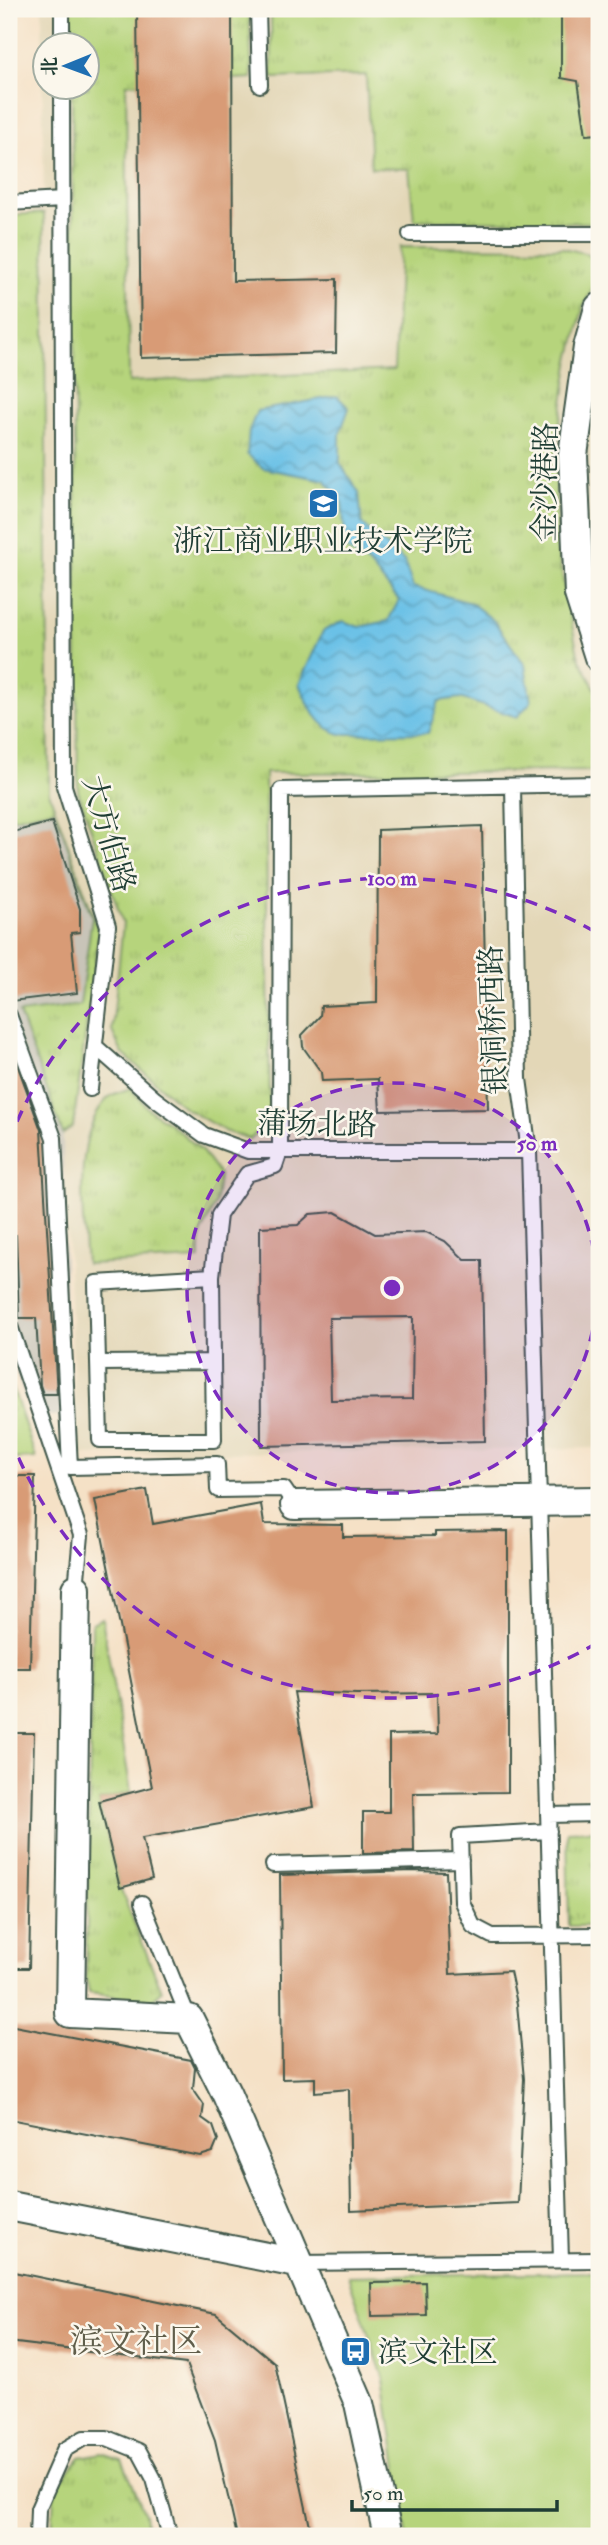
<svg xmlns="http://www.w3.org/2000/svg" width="608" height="2545" font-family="'IM FELL Double Pica','Noto Serif SC',serif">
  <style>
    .built { fill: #e3d7b7; fill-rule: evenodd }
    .railway { fill: #c8c4b8 }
    .grass { fill: url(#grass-tufts); stroke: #6a8858; stroke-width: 2 }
    .pitch { fill: #b6d47b; stroke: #6a8858; stroke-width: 2 }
    .water { fill: url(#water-waves); stroke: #447f8e; stroke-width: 2 }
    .building { fill: #d89b76; fill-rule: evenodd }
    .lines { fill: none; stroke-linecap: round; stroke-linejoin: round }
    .lane-casing { stroke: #3f564a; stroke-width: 18 }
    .street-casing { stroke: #3f564a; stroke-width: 32 }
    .lane { stroke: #fff; stroke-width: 14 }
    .street { stroke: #fff; stroke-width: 28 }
    .ring { fill: none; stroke: #7b2cbf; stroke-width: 3.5; stroke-dasharray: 12 9 }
    .labels { text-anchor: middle; stroke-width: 5; stroke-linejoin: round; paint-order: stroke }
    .street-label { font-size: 30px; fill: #1f3d34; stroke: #fbf7ec }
    .poi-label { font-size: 30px; fill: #1f3d34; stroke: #fbf7ec }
    .quarter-label { font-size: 33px; fill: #605e4b; stroke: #fbf7ec }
    .centre { fill: #7b2cbf; stroke: #fbf7ec; stroke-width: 3.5 }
    .ring-label { font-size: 21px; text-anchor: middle; font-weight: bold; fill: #7b2cbf; stroke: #fbf7ec; stroke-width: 5; stroke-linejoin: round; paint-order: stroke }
  </style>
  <defs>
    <pattern id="grass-tufts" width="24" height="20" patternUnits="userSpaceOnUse" patternTransform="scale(1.75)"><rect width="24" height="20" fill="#b6d47b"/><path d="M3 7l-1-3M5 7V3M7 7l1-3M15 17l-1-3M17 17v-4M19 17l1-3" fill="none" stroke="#9cb76b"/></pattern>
    <pattern id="water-waves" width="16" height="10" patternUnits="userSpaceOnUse" patternTransform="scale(1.75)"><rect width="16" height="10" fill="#6ac1e7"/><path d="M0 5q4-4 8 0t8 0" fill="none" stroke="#579ebc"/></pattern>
  </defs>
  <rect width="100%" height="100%" fill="#fbf7ec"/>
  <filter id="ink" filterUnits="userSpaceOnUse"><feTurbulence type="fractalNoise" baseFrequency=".0143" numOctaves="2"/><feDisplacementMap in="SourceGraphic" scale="14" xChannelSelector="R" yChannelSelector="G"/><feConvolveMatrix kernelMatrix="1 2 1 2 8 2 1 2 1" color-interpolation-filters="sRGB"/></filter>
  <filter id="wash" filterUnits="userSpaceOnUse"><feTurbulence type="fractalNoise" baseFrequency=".00686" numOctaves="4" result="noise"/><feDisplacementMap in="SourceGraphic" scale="28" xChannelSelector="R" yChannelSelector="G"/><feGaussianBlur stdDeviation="1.57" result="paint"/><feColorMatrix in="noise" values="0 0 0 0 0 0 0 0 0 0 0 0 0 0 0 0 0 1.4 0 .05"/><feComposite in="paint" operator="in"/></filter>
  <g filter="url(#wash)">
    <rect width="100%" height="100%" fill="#f5e1c6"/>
    <path class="built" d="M42 9H599V1448L77 1455 63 1134 92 917 49 792ZM46 46H88V88H46Z"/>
    <path class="railway" d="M55 809 92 917 80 1005 19 1014 63 1134 67 1415 32 1417 9 1356V819Z"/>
    <path class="grass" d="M71 9H249L252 78 126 84 129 382 394 370 400 247 563 248 589 254 599 274 583 308 569 364 555 453 558 555 578 655 599 697V771L265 773 270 1113 259 1131 250 1139 225 1131 185 1108 122 1053 112 1031 123 923 78 791 72 88H88V46L72 45Z
      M271 9H599V223L414 220 409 169 371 168 366 75 272 78Z
      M44 213 49 792 99 932 73 1127 63 1134 19 1013 80 1005 92 917 55 809 9 819V215Z
      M131 1088 148 1109 173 1126 201 1150 219 1175 216 1202 200 1237V1259L86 1264C83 1218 72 1136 107 1099 112 1093 124 1091 131 1088Z
      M9 1377 36 1458 9 1459Z
      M102 1618 131 1792 99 1801 120 1888 162 1991 151 2001 89 1993 86 1976 92 1623Z
      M599 1830V1926H569L567 1831Z
      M102 2453 122 2459 145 2514 148 2536H52L54 2490 80 2457Z"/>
    <path class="pitch" d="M599 2272V2536H407L384 2379 348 2276Z"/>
    <path class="water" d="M337 396 349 408 340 433V463L359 493 362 524 404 561 413 587 471 603 493 620 525 665 531 702 517 717 460 698 439 701 428 733 340 734C319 729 307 703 299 684L323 631 343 621 359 627 388 621 399 600 369 564 346 549 342 502 325 480 263 468 247 454 249 431 257 411Z"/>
    <g id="blocks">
      <path class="building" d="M137 9H232L233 281 337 279 336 353 141 358Z
        M561 9H599V134L586 135 578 81 561 78Z
        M52 822 80 909V932L71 933 77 993 12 1001 9 965V893L16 891 9 848V833Z
        M482 826 488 1109 380 1111 378 1079 322 1081 321 1072 303 1047 302 1035 320 1016 321 1006 377 1003 378 830Z
        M9 1042 41 1130 57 1394H43L40 1385 36 1318H19L16 1235H9Z
        M335 1212 375 1234 426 1232 445 1241 465 1260H482L485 1441 261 1446 260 1227 298 1225 310 1214ZM413 1317 412 1399 331 1400 329 1318Z
        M9 1476H35L30 1668H9Z
        M147 1490 153 1524 261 1504 264 1524 343 1525V1537L435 1536V1532L508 1531V1792L413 1793 414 1852 363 1853V1812H389V1735L438 1734 437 1693 357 1694 294 1692 314 1807 142 1838 152 1879 120 1888 99 1801 152 1787 95 1500Z
        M9 1733H34L29 1968H9Z
        M414 1871 446 1872 450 1974 510 1971 517 2004 524 2079 518 2203 351 2210 349 2089 315 2092V2078L282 2079 280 1875Z
        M9 2025 191 2060 195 2068 193 2089 204 2105 202 2118 213 2126 218 2140 213 2152 200 2156 9 2119Z
        M9 2271 216 2314 275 2363 312 2536H237L215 2440 186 2364 9 2342Z
        M425 2282 426 2315 372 2316 371 2283Z"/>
    </g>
  </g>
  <g filter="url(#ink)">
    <use href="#blocks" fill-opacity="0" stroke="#3f564a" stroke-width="2"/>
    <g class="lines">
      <defs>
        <path id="lane" d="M62 9V46
          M258 9 260 85
          M62 88 64 786 108 926 90 1089
          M9 203 62 200
          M410 234H599
          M513 787 519 1079 529 1151C539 1521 553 1891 561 2260
          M9 1015 54 1138 70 1467 217 1464 218 1490 284 1489 295 1505
          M96 1047 155 1099 204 1135 248 1151H529
          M212 1276 96 1283 100 1440H214L212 1276 219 1215 247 1174 275 1166 280 1151 281 790 599 784
          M9 1323 81 1535 76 1589
          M99 1363 213 1362
          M548 1815 599 1814
          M549 1831 460 1836 462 1902 473 1926 492 1936 599 1935
          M273 1865 461 1860
          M142 1903 189 2019
          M297 2263 599 2260
          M37 2536 38 2509 64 2450 84 2438H107L139 2451 154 2479 170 2536"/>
        <path id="street" d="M599 308 588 347 573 455 579 594 599 657
          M295 1505 599 1501
          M76 1589 70 2013 189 2019 227 2095 359 2403 388 2536
          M9 2206 297 2263"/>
      </defs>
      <use href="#lane" class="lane-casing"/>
      <use href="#street" class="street-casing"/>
      <use href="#lane" class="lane"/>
      <use href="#street" class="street"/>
    </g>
  </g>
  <circle cx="392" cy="1288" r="205" fill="#7b2cbf" fill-opacity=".12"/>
  <g class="ring">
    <circle cx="392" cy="1288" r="205"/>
    <path d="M597 1643A410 410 0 0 1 9 1435M9 1141A410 410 0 0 1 597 933"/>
  </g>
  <defs>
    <symbol id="university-square" viewBox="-11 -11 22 22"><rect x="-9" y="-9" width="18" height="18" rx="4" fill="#1f6fb2" stroke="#fbf7ec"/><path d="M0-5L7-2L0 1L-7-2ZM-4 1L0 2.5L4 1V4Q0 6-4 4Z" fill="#fff"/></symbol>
    <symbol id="bus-square" viewBox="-11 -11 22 22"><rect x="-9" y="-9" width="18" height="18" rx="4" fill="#1f6fb2" stroke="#fbf7ec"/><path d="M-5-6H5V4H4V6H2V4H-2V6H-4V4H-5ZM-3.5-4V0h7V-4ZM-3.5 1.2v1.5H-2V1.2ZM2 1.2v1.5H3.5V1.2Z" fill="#fff"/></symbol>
  </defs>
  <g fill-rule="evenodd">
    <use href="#university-square" x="306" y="486" width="35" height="35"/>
    <use href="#bus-square" x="338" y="2334" width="35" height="35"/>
  </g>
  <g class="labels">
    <g class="street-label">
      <text transform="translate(545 482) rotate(-89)" y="10">金沙港路</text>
      <text transform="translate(109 834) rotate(74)" y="10">大方伯路</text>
      <text transform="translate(493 1020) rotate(-92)" y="10">银洞桥西路</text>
      <text transform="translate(317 1124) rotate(1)" y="10">蒲场北路</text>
    </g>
    <g class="poi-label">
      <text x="323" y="551">浙江商业职业技术学院</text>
      <text x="378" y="2362" text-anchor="start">滨文社区</text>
    </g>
    <g class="quarter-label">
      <text x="136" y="2352">滨文社区</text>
    </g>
  </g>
  <circle cx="392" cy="1288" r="10" class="centre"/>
  <g class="ring-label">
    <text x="392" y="885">100 m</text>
    <text x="537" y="1150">50 m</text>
  </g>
  <rect width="608" height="2545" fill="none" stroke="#fbf7ec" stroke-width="35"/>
  <g transform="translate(66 66) rotate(269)"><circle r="33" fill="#fbf7ec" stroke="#a3ada2" stroke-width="2"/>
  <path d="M0-5L12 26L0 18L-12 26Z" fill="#1f6fb2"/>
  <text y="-10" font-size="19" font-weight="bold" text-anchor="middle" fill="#1f3d34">北</text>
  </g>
  <path d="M352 2500v10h205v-10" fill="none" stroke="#1f3d34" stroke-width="3.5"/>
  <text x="363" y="2500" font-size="21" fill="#1f3d34" stroke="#fbf7ec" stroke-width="5" paint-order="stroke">50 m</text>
</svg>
